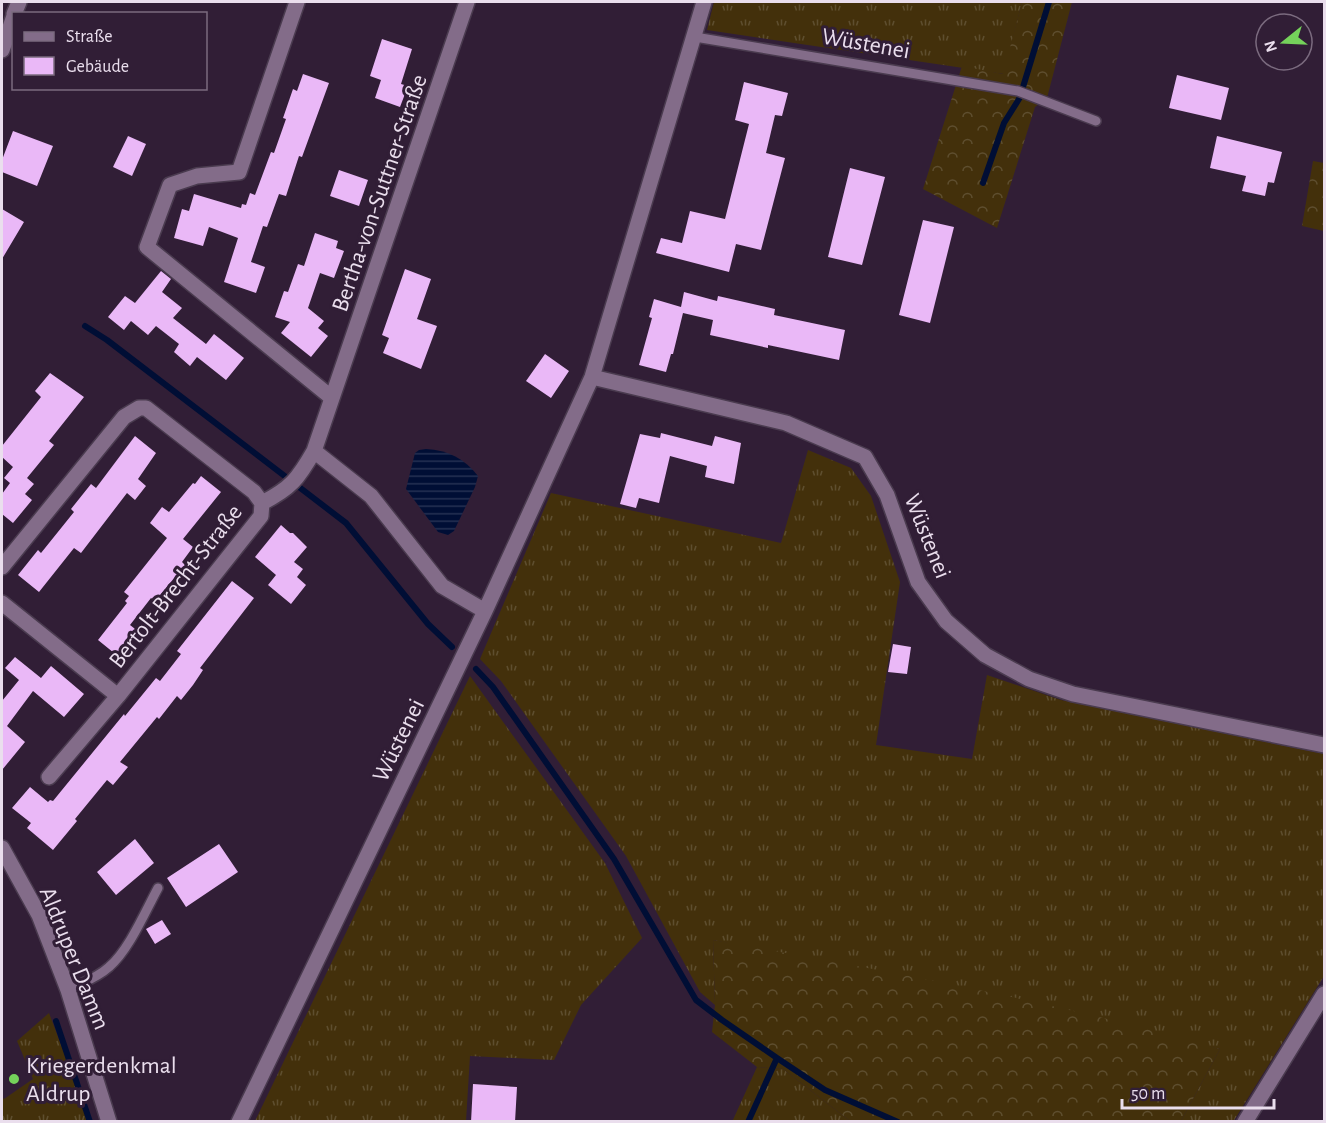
<svg xmlns="http://www.w3.org/2000/svg" width="1326" height="1123" font-family="'Alegreya Sans',sans-serif">
  <style>
    .grass { fill: url(#grass-tufts) }
    .forest { fill: url(#forest-crowns) }
    .water { fill: url(#water-rules) }
    .lines { fill: none; stroke-linecap: round; stroke-linejoin: round }
    .stream { stroke: #000e35; stroke-width: 6 }
    .building { fill: #eab8f7 }
    .service-casing { stroke: #4a3b4f; stroke-width: 12 }
    .minor-casing { stroke: #4a3b4f; stroke-width: 18 }
    .service { stroke: #836c89; stroke-width: 9 }
    .minor { stroke: #836c89; stroke-width: 15 }
    .poi-dot { fill: #75d25b; stroke: #311e36; stroke-width: 2 }
    .labels { text-anchor: middle; stroke-width: 6; stroke-linejoin: round; paint-order: stroke }
    .street-label { font-size: 24px; fill: #eadeed; stroke: #311e36 }
    .poi-label { font-size: 24px; fill: #eadeed; stroke: #311e36; text-anchor: start }
  </style>
  <defs>
    <pattern id="grass-tufts" width="24" height="20" patternUnits="userSpaceOnUse" patternTransform="scale(1.5)"><rect width="24" height="20" fill="#43300b"/><path d="M3 7l-1-3M5 7V3M7 7l1-3M15 17l-1-3M17 17v-4M19 17l1-3" fill="none" stroke="#5e4e2f"/></pattern>
    <pattern id="forest-crowns" width="20" height="18" patternUnits="userSpaceOnUse" patternTransform="scale(1.5)"><rect width="20" height="18" fill="#43300b"/><path d="M2 6a3 3 0 1 1 6 0M12 15a3 3 0 1 1 6 0" fill="none" stroke="#5e4e2f"/></pattern>
    <pattern id="water-rules" width="6" height="5" patternUnits="userSpaceOnUse" patternTransform="scale(1.5)"><rect width="6" height="5" fill="#000e35"/><path d="M0 2.5h6" fill="none" stroke="#253153"/></pattern>
  </defs>
  <rect width="100%" height="100%" fill="#311e36"/>
  <path class="grass" d="M714 2H1022L1004 74 707 30Z
    M808 450 851 468 871 496 900 582 876 745 972 759 987 675 1061 700 1324 754V976L1233 1122 1181 1121 1220 1049 713 940 715 1005 700 992 626 856 501 681 480 659 551 493 781 543Z
    M470 676 605 863 642 938 581 1005 554 1060 470 1056 466 1121H255Z
    M49 1013 90 1121H2V1097L4 1099 33 1079 17 1041Z
    M757 1067 783 1069 850 1121 732 1122Z"/>
  <path class="forest" d="M1022 2H1072L1047 98 1035 107 997 228 923 189 962 66 1003 74Z
    M1313 161 1324 163V231L1302 226Z
    M713 940C883 970 1054 1001 1220 1049L1181 1121H850L783 1069 757 1067 712 1032 715 1005Z"/>
  <path class="water" d="M426 449C448 450 465 459 478 476L475 487 454 531 448 535 438 532 406 489 415 453 419 450Z"/>
  <g class="lines">
    <path class="stream" d="M983 183 1004 123 1019 99 1023 87 1049 2
      M85 326 107 340 346 523 428 624 452 647
      M476 669 493 687 614 859 696 1000 722 1020 777 1058
      M56 1021 90 1122
      M748 1122 777 1058 825 1090 898 1122"/>
  </g>
  <path class="building" d="M382 39 412 49 401 84 408 86 400 107 375 98 381 80 370 76Z
    M303 74 329 83 302 157 299 156 286 196 279 194 267 227 263 226 251 262 265 267 256 293 224 282 238 238 209 227 203 246 174 238 182 209 189 211 194 194 241 208 242 204 246 205 250 193 255 195 271 152 274 153 286 119 283 118 293 89 297 91Z
    M1177 75 1229 88 1221 120 1169 108Z
    M744 82 788 93 782 116 775 115 766 153 785 158 761 250 736 244 729 272 656 253 661 238 682 243 690 211 725 219 749 124 735 120Z
    M13 131 53 146 37 186 2 172V160Z
    M128 136 146 144 132 176 113 167Z
    M1217 136 1282 152 1274 183 1268 182 1265 196 1242 191 1246 176 1210 168Z
    M850 168 885 177 862 265 828 257Z
    M339 170 368 180 359 206 330 196Z
    M2 209 24 222 2 259Z
    M923 220 954 227 930 323 899 315Z
    M315 233 338 241 336 248 344 251 334 278 320 273 308 308 324 321 318 328 328 336 311 357 281 333 290 322 275 317 284 291 288 292 298 264 304 266Z
    M405 269 431 279 417 319 437 326 421 369 383 353 389 338 382 335Z
    M161 271 171 279 162 292 182 308 173 318 206 344 214 334 244 358 226 380 197 357 190 366 174 352 179 344 156 326 148 335 131 321 124 330 108 317 125 296 135 303Z
    M684 292 717 301 718 296 775 309 774 315 845 330 839 360 768 345V348L710 335 713 320 683 313 673 354H671L666 372 639 365 652 318 649 317 654 299 681 307Z
    M545 354 569 371 551 398 526 381Z
    M50 373 84 397 49 441 54 445 27 478 34 484 25 494 32 500 13 523 2 514V494L10 483 4 478 13 467 2 457V446L41 397 35 391Z
    M661 433 712 446 715 436 741 443 734 484 705 477 707 466 670 456 659 503 639 498 636 508 620 504 640 434 660 438Z
    M135 436 156 453 138 479 146 486 135 500 127 493 81 553 74 548 39 592 18 575 38 550 41 553 74 512 71 509 91 484 96 488Z
    M201 476 221 492 183 539 193 547 182 562 185 565 155 601 151 598 130 625 139 632 119 657 98 640 127 603 125 601 129 596 124 592 167 538 150 523 162 507 169 512 193 483 195 484Z
    M281 525 290 533H293L307 547 294 562 303 569 297 577 306 585 291 604 268 585 276 575 255 557Z
    M232 581 254 598 200 668 203 670 193 685 181 700 177 696 159 719 157 717 120 762 128 767 113 785 107 780 75 819 77 821 53 850 27 828 31 823 12 808 30 787 48 802 50 800 53 801 124 714 125 716 156 678 160 681 181 654 177 651Z
    M893 644 911 647 907 674 888 672Z
    M15 657 41 678 51 666 84 694 64 717 33 691 7 726 25 742 2 770V701L19 680 5 668Z
    M135 839 154 863 116 895 97 872Z
    M219 844 238 872 186 907 167 878Z
    M162 920 171 934 155 944 146 929Z
    M473 1084 517 1087 515 1122H471Z"/>
  <g class="lines">
    <defs>
      <path id="service" d="M695 37 1018 91 1096 121
        M68 990C82 983 97 978 109 967 129 950 145 912 158 888"/>
      <path id="minor" d="M297 2 239 172 197 176 170 185 147 247 332 398
        M14 14 19 2
        M2 50 14 16
        M592 377 786 423 865 457 887 495 918 582 946 621 985 655 1029 679 1073 694 1324 745
        M314 451 371 496 442 586 485 611
        M262 503C291 488 298 479 314 451L467 2
        M2 567 124 417 139 408H146L254 492 262 503 261 516 118 696 49 777
        M2 603 118 696
        M2 848 39 915 68 990 109 1122
        M239 1122 485 611 592 377 704 2
        M1245 1122 1324 994"/>
    </defs>
    <use href="#service" class="service-casing"/>
    <use href="#minor" class="minor-casing"/>
    <use href="#service" class="service"/>
    <use href="#minor" class="minor"/>
  </g>
  <circle class="poi-dot" cx="14" cy="1079" r="6"/>
  <g class="labels">
    <g class="street-label">
      <text transform="translate(866 43) rotate(10)" y="8">Wüstenei</text>
      <text transform="translate(379 193) rotate(-71)" y="8">Bertha-von-Suttner-Straße</text>
      <text transform="translate(928 536) rotate(68)" y="8">Wüstenei</text>
      <text transform="translate(175 586) rotate(-52)" y="8">Bertolt-Brecht-Straße</text>
      <text transform="translate(398 740) rotate(-64)" y="8">Wüstenei</text>
      <text transform="translate(75 958) rotate(68)" y="8">Aldruper Damm</text>
    </g>
    <g class="poi-label">
      <text x="26" y="1073">Kriegerdenkmal<tspan x="26" dy="28">Aldrup</tspan></text>
    </g>
  </g>
  <rect width="1326" height="1123" fill="none" stroke="#eadeed" stroke-width="6"/>
  <rect x="12" y="12" width="195" height="78" fill="#311e36" stroke="#7b6b7f" stroke-width="1.5"/>
  <rect x="24" y="32" width="30" height="9" fill="#836c89" stroke="#7b6b7f" stroke-width="1.5"/>
  <text x="66" y="42" font-size="18" fill="#eadeed">Straße</text>
  <rect x="24" y="57" width="30" height="18" fill="#eab8f7" stroke="#7b6b7f" stroke-width="1.5"/>
  <text x="66" y="72" font-size="18" fill="#eadeed">Gebäude</text>
  <g transform="translate(1284 42) rotate(252)"><circle r="28" fill="#311e36" stroke="#7b6b7f" stroke-width="1.5"/>
  <path d="M0-4.5L10 22L0 15L-10 22Z" fill="#75d25b"/>
  <text y="-9" font-size="16" font-weight="bold" text-anchor="middle" fill="#eadeed">N</text>
  </g>
  <path d="M1122 1099v9h152v-9" fill="none" stroke="#eadeed" stroke-width="3"/>
  <text x="1131" y="1099" font-size="18" fill="#eadeed" stroke="#311e36" stroke-width="4.5" paint-order="stroke">50 m</text>
</svg>
